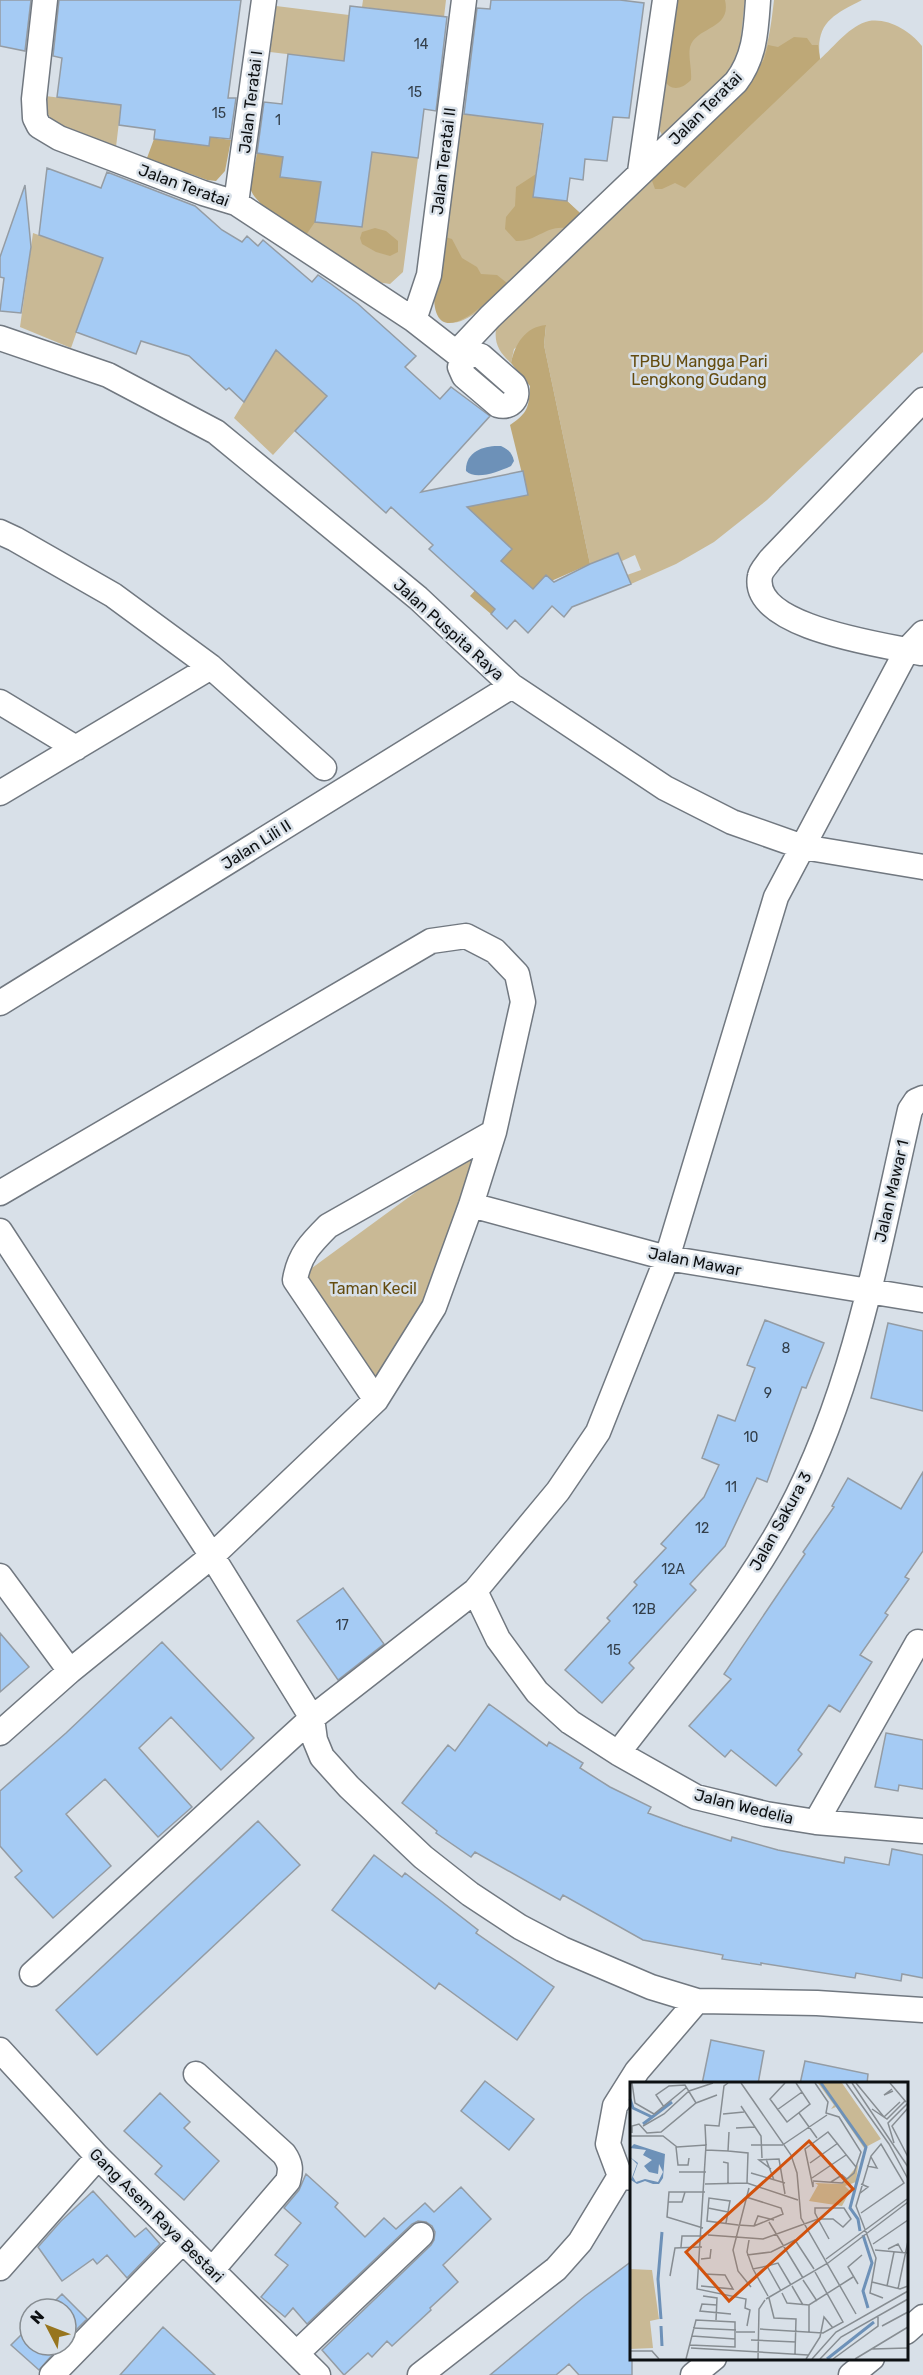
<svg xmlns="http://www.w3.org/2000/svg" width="923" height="2375" font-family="Rubik,sans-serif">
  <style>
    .green { fill: #c9b995 }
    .forest { fill: #bea877 }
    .water { fill: #6d91b8 }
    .building { fill: #a5cbf4; stroke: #949ca4; stroke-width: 1.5 }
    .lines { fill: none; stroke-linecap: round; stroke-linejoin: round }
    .minor-casing { stroke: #717880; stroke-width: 27 }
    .minor { stroke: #fff; stroke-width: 24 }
    .labels { text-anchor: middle; stroke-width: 5; stroke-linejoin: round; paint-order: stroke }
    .number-label { font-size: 14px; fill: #333f4a }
    .street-label { font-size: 16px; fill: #0d1012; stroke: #d8e0e8 }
    .park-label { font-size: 16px; fill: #644c10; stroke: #d8e0e8 }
    .inset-river { fill: none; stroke: #6d91b8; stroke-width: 3 }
    .inset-road { fill: none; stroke: #878d92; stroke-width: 1.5 }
    .view { fill: #d2520d; fill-opacity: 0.15; stroke: #d2520d; stroke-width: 3 }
    .inset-edge { fill: none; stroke: #0d1012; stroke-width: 3 }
  </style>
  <rect width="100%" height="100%" fill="#d8e0e8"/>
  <path class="green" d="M363 0H446L444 17 362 7Z
    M673 0H745L739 56 731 71 666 134 662 135 657 125Z
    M774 0H862C833 15 815 23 820 59 834 47 850 25 869 21 889 18 910 31 922 46L923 352 767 500 714 542 676 564 631 584 627 575 641 570 635 555 622 561 618 553 590 564 544 345 546 326 514 349 511 363C500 353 494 344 496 329L751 82C768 52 770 34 774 0Z
    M276 6 349 15 344 61 270 52Z
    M45 96 121 105 116 147 58 125C47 117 45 110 45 96Z
    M462 114 542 124 533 197 567 201 580 213 482 309C466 319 451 332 437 312L445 237Z
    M372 152 418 158 403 272 390 284 376 282 263 206 251 190 257 153 321 182 316 222 361 227Z
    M33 233 103 258 71 348 20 327Z
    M276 349 327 396 273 455 234 418Z
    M476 1148 453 1234 419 1313 375 1382 301 1276Z"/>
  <path class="forest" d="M673 0H725C732 30 696 26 690 47 688 57 692 69 691 80 681 90 670 92 663 78Z
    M794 37 807 38 812 45H818L820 59 685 188 675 183 662 189H655L651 178 751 82 764 59 768 45 778 47Z
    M210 137 231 140 225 171 216 181 207 180 147 158 154 139 209 146Z
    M257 153 283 157 321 182 315 222 306 235C292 226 256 206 251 190 249 180 256 164 257 153Z
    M536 174 533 197 567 201 580 213 565 228C545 226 536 242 516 241L505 229 506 217 515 206 516 187Z
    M375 228 386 231 398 241V252L390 256 376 252 362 244 360 238 362 232Z
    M445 237 452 239 462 258 477 267 481 274 497 275 507 283C491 299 436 355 434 298 433 280 441 255 445 237Z
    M546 325 544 345 590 564 533 589 523 580 491 614 470 596 512 549 467 507 527 494 510 425C528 413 529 407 530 386L511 363C515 344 525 327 546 325Z"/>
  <path class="water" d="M501 446C509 450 512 453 514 461L511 466C500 471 476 481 466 471 465 451 485 445 501 446Z"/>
  <path class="building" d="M0 0H31L25 51 0 46Z
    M59 0H241L228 98H236L230 139 210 137 209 146 154 139 155 130 119 125 121 105 57 97 62 58 53 56Z
    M491 0H620L644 3 629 118 613 117 607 161 585 159 583 180 570 178 567 201 533 197 543 124 464 114 477 8 490 9Z
    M350 6 447 17 436 111 424 109 418 158 372 152 362 227 315 222 321 182 280 177 283 157 257 153 264 102 282 104 288 54 344 61Z
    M47 168 101 188 107 172 195 206 222 230 242 242 247 236 258 246 263 240 312 282 318 275 331 284 358 304 416 356 405 367 440 399 451 387 490 416 421 492 523 471 528 495 467 507 512 549 501 561 533 589 546 575 554 582 590 564 618 553 631 584 572 607 564 617 552 606 528 633 515 620 507 629 491 614 495 609 429 549 433 545 391 507 386 513 295 431 327 396 276 350 244 402 229 388 226 390 189 356 141 341 136 354 76 332 103 258 39 235Z
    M25 185 31 247 21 313 0 311 4 278 0 277V257Z
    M765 1320 824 1343 806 1388 802 1387 767 1482 757 1478 725 1546 690 1584 696 1590 629 1663 634 1668 602 1703 565 1670 610 1621 607 1618 637 1585 634 1582 666 1548 661 1544 704 1497 719 1465 702 1458 718 1415 735 1421 755 1368 747 1365Z
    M888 1323 923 1331V1411L871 1398Z
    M923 1472V1551L905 1577 909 1579 885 1613 888 1615 860 1655 872 1662 840 1712 829 1705 798 1750 802 1754 776 1786 731 1750 725 1757 689 1726 731 1679 724 1674 805 1554 803 1552 834 1507 832 1506 848 1478 901 1509Z
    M343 1588 384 1644 338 1680 297 1621Z
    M0 1633 29 1667 0 1692Z
    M162 1642 254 1738 221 1770 171 1717 139 1748 192 1807 158 1837 105 1779 66 1814 111 1866 53 1918 15 1877 22 1871 0 1846V1791L66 1733Z
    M489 1704 547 1746 549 1742 583 1763 580 1768 610 1787 651 1807 648 1813 683 1826 731 1841 732 1837 778 1850 844 1863 845 1857 889 1865 892 1849 923 1855V1978L902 1974 901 1981 856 1973 855 1978 761 1963V1965L722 1959 723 1955 643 1940 563 1895 560 1900 475 1852 471 1857 436 1833 437 1831 402 1803 448 1745 455 1751Z
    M886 1733 923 1740V1789L899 1785 898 1791 875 1787Z
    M258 1821 300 1865 97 2055 56 2010Z
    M374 1855 402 1877 405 1873 478 1930 476 1933 554 1987 517 2040 439 1983 435 1989 332 1910Z
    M711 2040 764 2051 758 2084H702Z
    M805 2061 868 2074 867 2084H800Z
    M485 2081 534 2119 509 2150 461 2111Z
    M160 2093 190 2122 184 2128 219 2161 184 2200 155 2174 162 2166 124 2131Z
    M306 2174 338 2203 335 2207 365 2237 384 2218 396 2229 425 2203 434 2212 461 2187 491 2219 443 2265 458 2282 430 2308 431 2310 392 2346 387 2341 372 2357 368 2353 344 2375 322 2350 431 2245 434 2240 435 2232 432 2226 426 2222 418 2221 412 2224 307 2324 293 2308 285 2317 261 2297 288 2265 275 2255 301 2223 284 2208 299 2190Z
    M93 2191 135 2237 146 2228 160 2244 127 2278 107 2255 97 2264 93 2259 62 2281 38 2247 61 2221Z
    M632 2261V2375H579L569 2364 556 2375H490L585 2296Z
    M62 2294 87 2319 66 2340V2309H47Z
    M30 2326V2345H61L39 2370 11 2345Z
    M163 2327 215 2375H120Z"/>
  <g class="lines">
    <defs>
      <path id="minor" d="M45 0 34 99 35 118 39 126 59 138 203 193 236 203 414 320 464 359
        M640 172 665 0
        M236 203 264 0
        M414 320 429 275 464 0
        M0 338 108 375 216 432 418 598 512 686 665 788 732 822 803 847 923 867
        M457 352 490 317 736 82C755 57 756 30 758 0
        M473 354 481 356 514 385C521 397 511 409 498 405L464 376 460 367 464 359Z
        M0 532 15 539 113 595 211 667 324 768
        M921 653C886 645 750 628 760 576 761 570 767 565 770 560L923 400
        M0 702 76 748
        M0 793 211 667
        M0 1003 512 686
        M0 1193 431 941 466 936 495 951 517 974 523 1002 494 1132 471 1205 434 1307 376 1400 212 1556 70 1671 0 1733
        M471 1205 667 1258 923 1300
        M0 1231 212 1556 312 1718 315 1740 322 1757 349 1787 423 1857 470 1894 520 1927 562 1949 651 1987 697 2001 817 2003 923 2010
        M376 1400 295 1280C299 1255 311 1243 328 1226L494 1132
        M0 1576 70 1671
        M475 1591 498 1639 537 1692 570 1722 618 1753 696 1797 766 1814 816 1822 918 1642 923 1643
        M618 1753C670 1685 727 1618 771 1544 851 1413 876 1257 910 1110L916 1101 923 1098
        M816 1822 923 1831
        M32 1974 312 1718 475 1591 558 1491 598 1432 667 1258 776 897 907 650 923 633
        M0 2050 98 2157 318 2375
        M196 2074 284 2154C291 2164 291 2170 288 2181L212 2270
        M620 2176 608 2144 615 2106 637 2071 697 2001
        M0 2268 98 2157
        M906 2332 923 2317
        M297 2353 421 2235
        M52 2375 183 2241
        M420 2375 556 2269 580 2242 620 2176 632 2178
        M693 2375 714 2358
        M851 2375 872 2358"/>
    </defs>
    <use href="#minor" class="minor-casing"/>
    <use href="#minor" class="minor"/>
  </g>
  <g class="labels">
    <g class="number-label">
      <text x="421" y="49">14</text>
      <text x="415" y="97">15</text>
      <text x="219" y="118">15</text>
      <text x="278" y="125">1</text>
      <text x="786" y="1353">8</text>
      <text x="768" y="1398">9</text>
      <text x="751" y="1442">10</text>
      <text x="731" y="1492">11</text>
      <text x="702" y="1533">12</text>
      <text x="673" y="1574">12A</text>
      <text x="644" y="1614">12B</text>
      <text x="342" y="1630">17</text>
      <text x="614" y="1655">15</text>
    </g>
    <g class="street-label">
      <text transform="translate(250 102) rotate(-83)" y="6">Jalan Teratai I</text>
      <text transform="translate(705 108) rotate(-45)" y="6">Jalan Teratai</text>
      <text transform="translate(443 161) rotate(-83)" y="6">Jalan Teratai II</text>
      <text transform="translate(184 185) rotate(20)" y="6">Jalan Teratai</text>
      <text transform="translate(449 629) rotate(42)" y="6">Jalan Puspita Raya</text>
      <text transform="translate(256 844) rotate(-32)" y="6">Jalan Lili II</text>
      <text transform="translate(891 1191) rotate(-77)" y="6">Jalan Mawar 1</text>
      <text transform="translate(695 1261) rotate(11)" y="6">Jalan Mawar</text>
      <text transform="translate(780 1521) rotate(-61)" y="6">Jalan Sakura 3</text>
      <text transform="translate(744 1806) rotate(14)" y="6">Jalan Wedelia</text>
      <text transform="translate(157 2215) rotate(45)" y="6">Gang Asem Raya Bestari</text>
    </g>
    <g class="park-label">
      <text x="699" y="367">TPBU Mangga Pari<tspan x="699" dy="18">Lengkong Gudang</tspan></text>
      <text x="373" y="1294">Taman Kecil</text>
    </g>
  </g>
  <g transform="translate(630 2082)">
    <rect width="278" height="278" fill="#d8e0e8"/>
    <path d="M188 1H212L251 57 234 66 206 25 201 27 204 23ZM228 83 226 100 215 104 220 109 212 124 179 119 188 103 185 101 212 102ZM0 187 22 188 29 237 20 239 23 266 0 267Z" fill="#c9b995"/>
    <path d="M4 62 35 72 33 96 29 102H23L15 99 7 102 1 98 7 82 0 75 8 81 3 95 6 100 15 97 28 100 33 90 29 82 28 92 19 90 14 84 22 78 13 73 16 68 0 66Z" fill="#6d91b8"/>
    <path class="inset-river" d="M191 1 236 65 220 126 228 137 230 149M0 17 3 26 22 35M13 42 42 20M233 153 242 181 233 209 238 226M31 237 28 197 32 150M31 244 32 264M197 277 244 240"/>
    <path class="inset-road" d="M2 1 5 21 24 32 57 5M111 1 161 73 167 91 171 136 226 232M155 1 140 17 157 40 180 22 166 1M216 1 259 62 278 97M222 1 278 85M226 1 254 35 270 20M260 1 276 20M262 7 254 13 263 9M111 24 131 54 132 76M34 25 26 13 39 4 55 3 66 21M278 26 262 44 278 75M242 27 257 37 275 19M147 28 172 10M169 31 187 56M93 32 114 30M13 44 34 32 59 9 83 1M106 46 125 45M2 51V44L9 42 17 51 31 50 66 21 87 13M0 54H33L47 65 76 63 67 207 116 217 115 226 120 228 117 244M264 61 258 41 278 21M154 62 197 33M76 63 75 43 89 44 94 4 98 1M121 63H153M46 65 48 83H58L59 76M76 68 98 69 99 50M98 69 118 71 117 101M136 77 144 98M93 80 98 81V101M180 81 208 61M237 84 247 86 241 75M141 87 129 78 149 77 155 112M49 90H76M121 91 155 101M182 96 216 73M183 99 212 101 224 91 231 70 209 35 196 31 198 20 185 1M183 100V105L175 67 198 50 226 85M201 100 212 93 217 97M117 101 168 118M75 102 117 101M119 106 103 168 108 189 121 205M229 112 238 105 231 102M38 120H52L55 110M78 126 98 130M231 131 274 101 251 62 241 74 226 124 246 176 240 211 253 216M139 140 173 196M96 141 100 119 79 116 77 139 108 143 124 144 153 132 151 126 116 115M124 144 128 134 144 138M73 146 37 135 39 110H75M78 153 133 157 188 137H203L213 145 221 137 214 126H185V131L188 137 199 157M119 158 117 170 123 187 137 184 151 209M243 162 278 138M51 165 52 154H73M258 167 268 162 273 171M245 168 277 171M117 173 141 170 165 158 184 187M71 177 80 176 81 167M196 177 277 117M137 184 148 181 161 203M123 187 138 214M40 194 45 166 72 165M173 198 187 219M242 200 270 207 278 204M228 202 218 185 232 173M71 204 103 207 95 193 74 192M162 204 173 223M257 204 264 170M268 207 278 159M152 211 157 221 179 223 223 195M73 214 87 216 86 238M139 216 144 236 166 237 165 272M136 217 198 181 278 120M87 223 72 222 70 229 101 232M252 244 278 230M63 246 106 248M130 247 193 251 213 240 185 190M106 250H125M179 250V223M62 254 105 257M121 258 166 260M61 266 178 273M242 267 278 266M0 269H22L29 277M56 277 66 238 105 240V265L60 263M128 277 129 227 135 218M176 277 190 255 194 235 203 246M182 277 206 250 278 209M190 277 211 255 278 217M203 277 248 244V234M225 277 278 245"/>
    <path class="view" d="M179 59 223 107 99 219 56 170Z"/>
    <rect width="278" height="278" class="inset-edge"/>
  </g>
  <g transform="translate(48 2327) rotate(312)"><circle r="28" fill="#d8e0e8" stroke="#878d92" stroke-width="1.5"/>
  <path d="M0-4.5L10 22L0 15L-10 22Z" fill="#97751e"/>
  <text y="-9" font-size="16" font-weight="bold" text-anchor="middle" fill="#0d1012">N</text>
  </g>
</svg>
